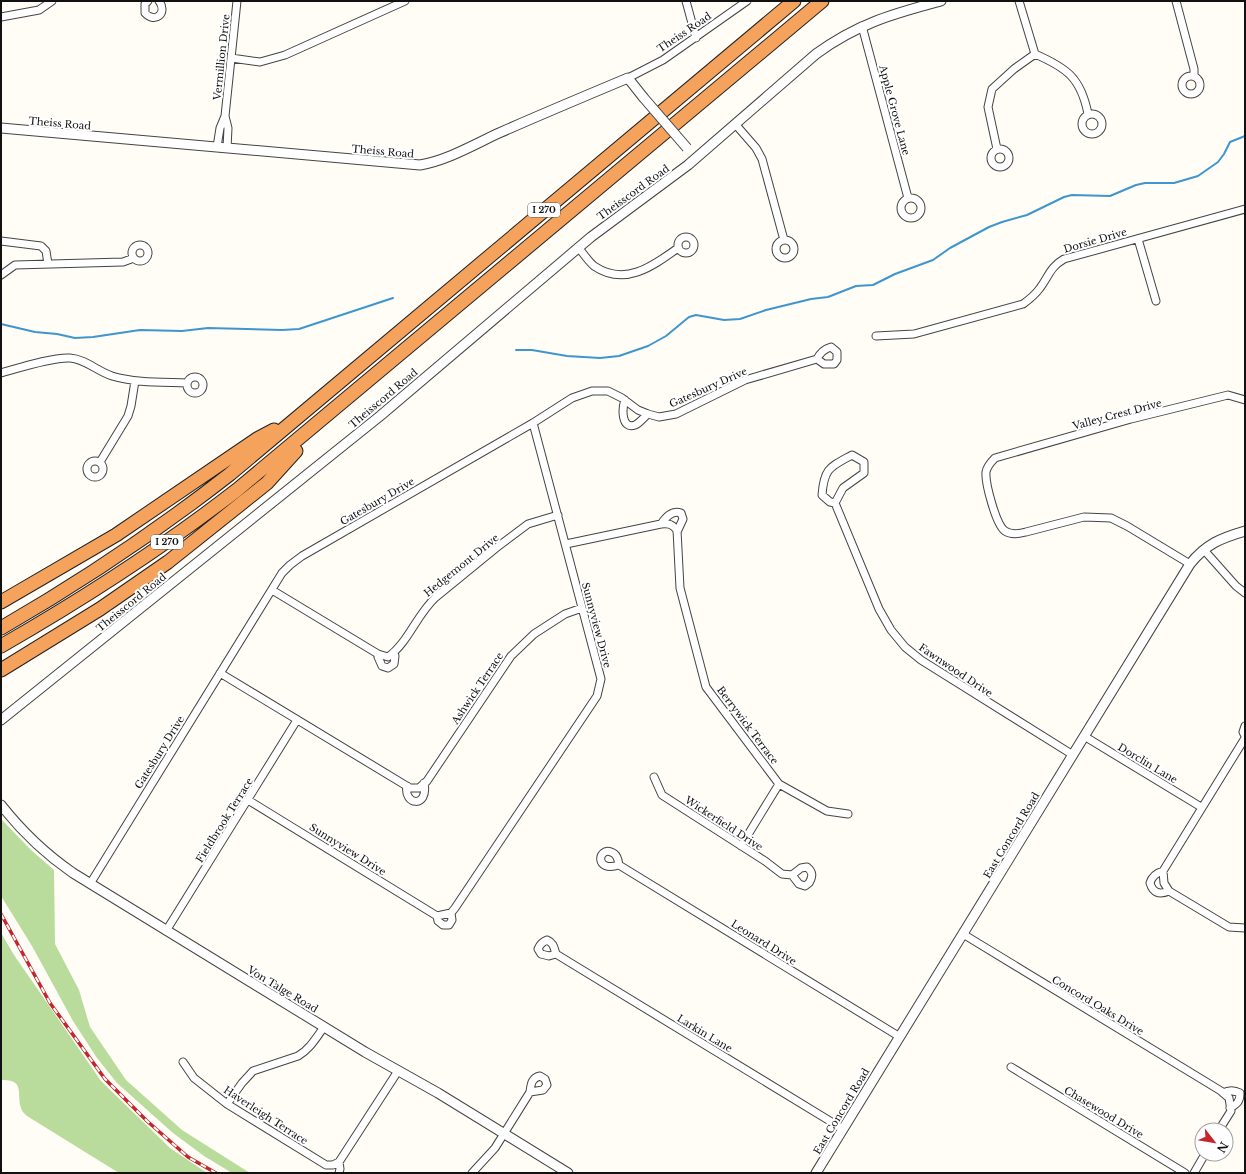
<svg xmlns="http://www.w3.org/2000/svg" width="1246" height="1174" font-family="'Libre Baskerville',serif">
  <style>
    .forest { fill: #b9dc9c }
    .lines { fill: none; stroke-linecap: round; stroke-linejoin: round }
    .stream { stroke: #3f96cf; stroke-width: 2 }
    .minor-casing { stroke: #444; stroke-width: 9 }
    .tertiary-casing { stroke: #444; stroke-width: 11 }
    .motorway-casing { stroke: #222; stroke-width: 15 }
    .minor { stroke: #fff; stroke-width: 7 }
    .tertiary { stroke: #fff; stroke-width: 9 }
    .motorway { stroke: #f5a25d; stroke-width: 13 }
    .rail-casing { stroke: #c4262e; stroke-width: 3.5 }
    .rail { stroke: #fff; stroke-width: 2; stroke-dasharray: 6; stroke-linecap: butt }
    .tertiary-bridge-casing { stroke: #444; stroke-width: 11; stroke-linecap: butt }
    .tertiary-bridge { stroke: #fff; stroke-width: 9 }
    .labels { text-anchor: middle; stroke-width: 4; stroke-linejoin: round; paint-order: stroke }
    .shield { fill: #fff; stroke: #585858; stroke-width: 1 }
    .shield-label { font-size: 9px; font-weight: bold; fill: #111 }
    .street-label { font-size: 10px; fill: #111; stroke: #fff }
  </style>
  <rect width="100%" height="100%" fill="#fffdf5"/>
  <path class="forest" d="M1 819 31 850 54 870 55 944 79 990 90 1027 126 1080 182 1130 250 1173H232L204 1156 173 1133 117 1083 97 1058 73 1021 32 946 1 896Z
    M1 933 14 955 101 1081 170 1148 207 1173H119L27 1116C25 1114 22 1112 21 1108 16 1094 26 1079 1 1080Z"/>
  <g class="lines">
    <path class="stream" d="M1 324 35 332 57 334 75 338 93 337 140 330 182 331 208 328 282 330 299 329 393 298
      M516 350H532L567 356 600 358 619 356 648 346 666 336 689 317 696 315 724 320 740 319 766 310 811 299 828 297 856 286 873 285 895 274 933 260 950 248 989 227 1002 222 1027 215 1064 197 1072 195 1110 196 1136 185 1145 183H1174L1198 176 1218 162 1224 154 1230 142 1245 136"/>
    <defs>
      <path id="minor" d="M148 1 145 4V13C155 24 168 13 159 1
        M686 1 696 38
        M1019 1 1035 54C1067 68 1081 78 1088 114
        M1176 1 1194 69V75
        M1 17 39 10 52 1
        M862 26 908 198
        M231 58 260 62 285 55 405 1
        M1182 85a9 9 0 1 1 18 0a9 9 0 1 1-18 0Z
        M628 78 663 60 747 1
        M1082 124a10 10 0 1 1 20 0a10 10 0 1 1-20 0Z
        M736 125 756 148 762 159 784 240
        M217 147 220 128 225 116
        M227 148 228 128 225 116 237 1
        M997 149 988 107 992 89 1014 69 1035 54
        M991 158a9 9 0 1 1 18 0a9 9 0 1 1-18 0Z
        M901 208a10 10 0 1 1 20 0a10 10 0 1 1-20 0Z
        M678 245a8 8 0 1 1 16 0a8 8 0 1 1-16 0Z
        M1138 239 1156 301
        M776 249a9 9 0 1 1 18 0a9 9 0 1 1-18 0Z
        M1 241 41 246 46 251 48 264
        M132 253a8 8 0 1 1 16 0a8 8 0 1 1-16 0Z
        M578 247C583 253 588 261 594 266 625 287 653 266 678 248
        M1 275 15 265 123 262 134 258
        M876 336 914 334 1023 304C1030 299 1035 295 1040 288 1049 276 1050 267 1064 259L1245 209
        M1 373C19 368 52 357 70 358 85 359 97 371 112 376 136 383 162 382 187 383
        M187 385a8 8 0 1 1 16 0a8 8 0 1 1-16 0Z
        M625 400C622 408 621 430 635 425 640 423 644 417 648 414
        M87 469a8 8 0 1 1 16 0a8 8 0 1 1-16 0Z
        M100 462 128 416 131 406 135 381
        M835 503 830 502 822 495C824 468 830 467 852 455L864 462V473L843 488 835 503 879 609 891 630 905 647 921 660 1073 755
        M661 524C666 517 672 510 681 513L683 519 677 532
        M566 544 661 524C668 523 672 524 677 530L680 588 706 687 779 784 827 811 848 814
        M1204 550 1236 586 1245 593
        M1190 564 1127 526 1111 518 1084 517 1026 532C1019 534 1011 535 1005 531 996 525 985 483 986 472 987 466 991 462 995 458L1131 419 1228 395 1245 400
        M272 590 378 654 388 657C408 643 417 614 436 597L496 548 528 524 558 515
        M379 655 378 657 382 666 388 668 394 664 395 656 394 652
        M220 673 410 788H419L427 781 511 656 534 634 565 614 582 608
        M1245 726 1243 732 1245 736
        M1084 736 1201 807
        M1245 738 1163 871 1164 883 1169 891 1229 927 1245 928
        M654 777 662 795 765 861 782 874 792 875 801 868 807 867C813 872 813 876 809 883L805 886 799 884 792 875
        M407 786C403 805 429 809 424 783
        M248 800 437 916 451 913 455 908 597 696 601 679 533 423
        M741 846 779 784
        M619 865C594 873 598 847 611 852 617 854 618 859 619 865L900 1037
        M1163 871C1156 873 1152 876 1150 883 1153 893 1159 895 1169 891
        M90 884 282 573 290 565 302 556 533 423 572 398 592 391H608L622 398 638 410 648 414 659 417 676 414 745 380 817 359 824 364H834L837 360V352L831 347C824 349 820 353 817 359
        M437 916 438 921 443 925H449L452 920 451 913
        M166 931 297 720
        M963 934 1221 1091 1229 1098 1231 1111 1219 1130
        M556 954 549 956 541 954 538 949C540 944 542 942 547 940 554 943 554 948 556 954L843 1129
        M183 1062 194 1078 227 1104 326 1165H333L339 1162 398 1071
        M1011 1067 1185 1173
        M1223 1093C1229 1090 1234 1090 1240 1093 1240 1102 1237 1104 1230 1108
        M227 1104 242 1083 253 1071 298 1056C310 1049 316 1038 324 1027
        M339 1173 340 1169 339 1162
        M472 1173 495 1148 530 1092C531 1085 531 1078 540 1076L545 1079 547 1085 543 1090 530 1092
        M1194 1173 1205 1154"/>
      <path id="tertiary" d="M1 128 420 165C448 160 473 145 499 133 542 114 585 96 628 78L643 97
        M1 720 380 416 591 237 688 165 816 54C857 24 892 14 941 1
        M1 805C23 833 44 853 73 873L365 1052 438 1093 568 1173
        M816 1173 1190 564C1206 544 1221 538 1245 531"/>
      <path id="motorway" d="M1 602 116 535 257 439 274 430
        M1 628C81 582 157 531 230 474L794 1
        M1 646C83 599 162 548 237 490L822 1
        M1 670 100 609 168 562 267 483 296 451"/>
    </defs>
    <use href="#minor" class="minor-casing"/>
    <use href="#tertiary" class="tertiary-casing"/>
    <use href="#motorway" class="motorway-casing"/>
    <use href="#minor" class="minor"/>
    <use href="#tertiary" class="tertiary"/>
    <use href="#motorway" class="motorway"/>
    <defs>
      <path id="rail" d="M1 914 50 1003 105 1079 147 1121 188 1157 216 1173"/>
    </defs>
    <use href="#rail" class="rail-casing"/>
    <use href="#rail" class="rail"/>
    <defs>
      <path id="tertiary-bridge" d="M643 97 687 148"/>
    </defs>
    <use href="#tertiary-bridge" class="tertiary-bridge-casing"/>
    <use href="#tertiary-bridge" class="tertiary-bridge"/>
  </g>
  <g class="labels">
    <g class="shield">
      <rect x="528" y="203" width="32" height="14" rx="3"/>
      <rect x="151" y="535" width="32" height="14" rx="3"/>
    </g>
    <g class="shield-label">
      <text x="544" y="213">I 270</text>
      <text x="167" y="545">I 270</text>
    </g>
    <g class="street-label">
      <text transform="translate(684 32) rotate(-34)" y="4">Theiss Road</text>
      <text transform="translate(221 57) rotate(-84)" y="4">Vermillion Drive</text>
      <text transform="translate(895 110) rotate(75)" y="4">Apple Grove Lane</text>
      <text transform="translate(60 123) rotate(5)" y="4">Theiss Road</text>
      <text transform="translate(383 151) rotate(5)" y="4">Theiss Road</text>
      <text transform="translate(633 192) rotate(-36)" y="4">Theisscord Road</text>
      <text transform="translate(1095 240) rotate(-16)" y="4">Dorsie Drive</text>
      <text transform="translate(708 387) rotate(-24)" y="4">Gatesbury Drive</text>
      <text transform="translate(383 398) rotate(-40)" y="4">Theisscord Road</text>
      <text transform="translate(1117 414) rotate(-15)" y="4">Valley Crest Drive</text>
      <text transform="translate(377 501) rotate(-30)" y="4">Gatesbury Drive</text>
      <text transform="translate(461 565) rotate(-39)" y="4">Hedgemont Drive</text>
      <text transform="translate(131 602) rotate(-39)" y="4">Theisscord Road</text>
      <text transform="translate(597 625) rotate(75)" y="4">Sunnyview Drive</text>
      <text transform="translate(956 670) rotate(34)" y="4">Fawnwood Drive</text>
      <text transform="translate(477 688) rotate(-56)" y="4">Ashwick Terrace</text>
      <text transform="translate(748 725) rotate(53)" y="4">Berrywick Terrace</text>
      <text transform="translate(159 752) rotate(-58)" y="4">Gatesbury Drive</text>
      <text transform="translate(1148 763) rotate(31)" y="4">Dorclin Lane</text>
      <text transform="translate(224 820) rotate(-58)" y="4">Fieldbrook Terrace</text>
      <text transform="translate(724 823) rotate(33)" y="4">Wickerfield Drive</text>
      <text transform="translate(1011 835) rotate(-59)" y="4">East Concord Road</text>
      <text transform="translate(348 849) rotate(32)" y="4">Sunnyview Drive</text>
      <text transform="translate(764 942) rotate(32)" y="4">Leonard Drive</text>
      <text transform="translate(283 989) rotate(31)" y="4">Von Talge Road</text>
      <text transform="translate(1098 1005) rotate(31)" y="4">Concord Oaks Drive</text>
      <text transform="translate(705 1033) rotate(31)" y="4">Larkin Lane</text>
      <text transform="translate(841 1111) rotate(-59)" y="4">East Concord Road</text>
      <text transform="translate(1104 1112) rotate(31)" y="4">Chasewood Drive</text>
      <text transform="translate(266 1115) rotate(33)" y="4">Haverleigh Terrace</text>
    </g>
  </g>
  <rect width="1246" height="1174" fill="none" stroke="#111111" stroke-width="4"/>
  <g transform="translate(1214 1142) rotate(121)"><circle r="19" fill="#ffffff" stroke="#a0a0a0"/>
  <path d="M0-3L7 15L0 10L-7 15Z" fill="#c4262e"/>
  <text y="-6" font-size="11" font-weight="bold" text-anchor="middle" fill="#111111">N</text>
  </g>
</svg>
